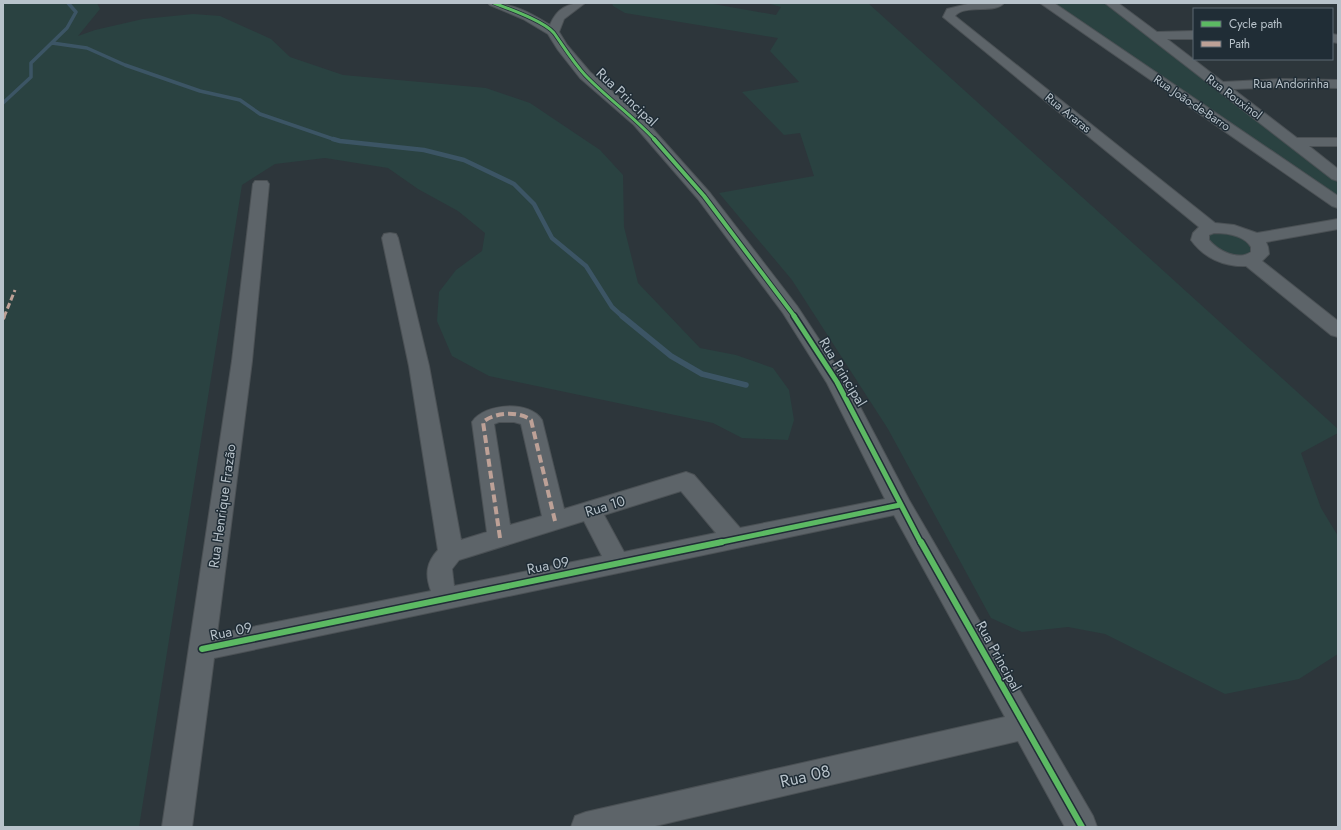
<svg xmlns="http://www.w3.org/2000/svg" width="1341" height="830" font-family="Jost,sans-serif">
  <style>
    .green { fill: #2a4241 }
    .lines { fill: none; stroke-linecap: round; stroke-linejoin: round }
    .stream-far2 { stroke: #3c5565; stroke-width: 3.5 }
    .stream-far1 { stroke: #3c5565; stroke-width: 4.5 }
    .stream { stroke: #3c5565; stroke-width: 5.5 }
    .minor-casing { stroke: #4b5155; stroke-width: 2 }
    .minor { fill: #5d6469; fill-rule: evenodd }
    .quiet-far1 { stroke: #bda197; stroke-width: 3; stroke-dasharray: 6 3; stroke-linecap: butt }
    .quiet { stroke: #bda197; stroke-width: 4; stroke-dasharray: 8 4; stroke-linecap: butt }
    .cycleway-far3-casing { stroke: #202d36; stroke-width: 4.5 }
    .cycleway-far2-casing { stroke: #202d36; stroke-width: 6 }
    .cycleway-far1-casing { stroke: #202d36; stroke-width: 8 }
    .cycleway-casing { stroke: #202d36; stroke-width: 9 }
    .cycleway-far3 { stroke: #5cba63; stroke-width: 3 }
    .cycleway-far2 { stroke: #5cba63; stroke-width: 4 }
    .cycleway-far1 { stroke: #5cba63; stroke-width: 5 }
    .cycleway { stroke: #5cba63; stroke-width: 6 }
    .labels { text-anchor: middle; stroke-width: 3; stroke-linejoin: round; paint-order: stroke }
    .far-street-label { font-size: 12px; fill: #b8c3cb; stroke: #202d36 }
    .street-label { font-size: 14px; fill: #b8c3cb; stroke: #202d36 }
    .near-street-label { font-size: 17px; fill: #b8c3cb; stroke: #202d36 }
  </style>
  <rect width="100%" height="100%" fill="#2d363b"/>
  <path class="green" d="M3 3H97L100 9 78 36 95 30 143 19 193 14 220 16 271 39 290 57 343 75 486 88 530 103 600 150 623 175 624 227 638 283 700 348 736 355 773 368 789 390 794 420 788 440 742 438 713 423 489 376 452 356 437 321 439 292 456 270 482 251 485 233 458 211 418 189 388 168 325 158 275 164 242 185 139 827H3Z
    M612 3H708L776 15 781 7 767 3H868L1338 429V433L1301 453 1321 508 1338 536V654L1299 679 1225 694 1105 634 1068 627 1022 632 991 618 888 429 792 280 719 193 814 176 800 133 784 135 742 92 799 82 770 51 778 38 625 13 613 6Z
    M1054 3H1106L1338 183V196Z
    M1222 231 1250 240 1254 252 1238 257 1214 249 1206 237 1210 233Z"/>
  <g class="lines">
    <path class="stream-far2" d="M52 43 87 48 125 65 200 91 240 100 260 114 336 140
      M3 103 31 77V63L67 28 76 12 68 3"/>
    <path class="stream-far1" d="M333 139 340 141 424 150 464 160 514 184 534 204 552 238 586 266 612 307 623 317"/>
    <path class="stream" d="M622 316 671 356 702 374 746 385"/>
    <defs>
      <path id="minor" d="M488 3C513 3 529 12 550 25 557 8 568 3 585 3L564 19 559 32 567 45 590 72 644 119 710 193 797 306 847 382 909 500 1093 816 1097 827H1065L1018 741 651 827H571L575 816 586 812 1005 717 894 515 214 658 192 827H162L232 361 253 184 255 181H267L269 184 252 361 217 634 431 591C425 575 426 563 438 550L409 366 382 238 384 234 390 233 396 234 398 238 429 366 461 540 487 532 472 422C484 403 530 400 542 420L564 509 686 472 694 475 740 528 885 499 827 383 783 313 698 199 634 125 580 78 558 50 548 34 523 19 490 5ZM499 422H514L521 424 542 516 510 525 494 424ZM681 491 716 533 624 552 604 515ZM584 521 602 556 454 586 452 569 459 560Z
        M972 3H1004C996 14 964 4 955 16L1215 223 1234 225 1257 233 1338 219V229L1266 242 1268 247 1269 254 1262 261 1338 321V337L1331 335 1246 266C1224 267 1204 258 1191 240L1193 233 1199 227 943 17 947 9ZM1214 233C1226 233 1244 235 1251 247V252C1238 261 1218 251 1209 240V235Z
        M1040 3H1054L1338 196V208L1332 206Z
        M1105 3H1118L1157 32 1194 31V39H1167L1223 82 1281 79 1338 80V88L1281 87 1233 89 1297 138H1338V146H1309L1338 169V181L1332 179Z
        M1332 34 1338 35V43L1332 42Z"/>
    </defs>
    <use href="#minor" class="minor-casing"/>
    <use href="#minor" class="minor"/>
    <path class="quiet-far1" d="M4 317 15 290"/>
    <path class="quiet" d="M3 319 4 316
      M500 538 483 422C495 412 519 411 531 420L555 521"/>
    <defs>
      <path id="cycleway-far3" d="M494 3C509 9 544 21 554 33 564 47 573 62 585 75 607 98 633 116 655 140"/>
      <path id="cycleway-far2" d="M654 139 704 196 795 317"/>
      <path id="cycleway-far1" d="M794 316 837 382 921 543
        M717 543 900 505"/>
      <path id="cycleway" d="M921 542 1082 827
        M202 649 722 542"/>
    </defs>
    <use href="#cycleway-far3" class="cycleway-far3-casing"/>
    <use href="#cycleway-far2" class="cycleway-far2-casing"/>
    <use href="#cycleway-far1" class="cycleway-far1-casing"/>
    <use href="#cycleway" class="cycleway-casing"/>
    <use href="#cycleway-far3" class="cycleway-far3"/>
    <use href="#cycleway-far2" class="cycleway-far2"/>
    <use href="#cycleway-far1" class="cycleway-far1"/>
    <use href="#cycleway" class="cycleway"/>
  </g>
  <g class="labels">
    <g class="far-street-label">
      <text x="1291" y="88">Rua Andorinha</text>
      <text transform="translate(1234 97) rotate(37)" y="4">Rua Rouxinol</text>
      <text transform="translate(1192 103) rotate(34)" y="4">Rua João-de-Barro</text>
      <text transform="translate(1068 113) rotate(39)" y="4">Rua Araras</text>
    </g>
    <g class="street-label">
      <text transform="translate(627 97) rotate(43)" y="5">Rua Principal</text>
      <text transform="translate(843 372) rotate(59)" y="5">Rua Principal</text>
      <text transform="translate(222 506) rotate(-82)" y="5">Rua Henrique Frazão</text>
      <text transform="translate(605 506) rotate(-17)" y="5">Rua 10</text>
      <text transform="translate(548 565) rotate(-11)" y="5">Rua 09</text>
      <text transform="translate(231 631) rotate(-12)" y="5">Rua 09</text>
      <text transform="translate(999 656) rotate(61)" y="5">Rua Principal</text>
    </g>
    <g class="near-street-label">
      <text transform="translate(805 776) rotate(-13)" y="6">Rua 08</text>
    </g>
  </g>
  <rect width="1341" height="830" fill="none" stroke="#b8c3cb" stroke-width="8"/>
  <rect x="1193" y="8" width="140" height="52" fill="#202d36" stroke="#5d6972"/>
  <rect x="1201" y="21" width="20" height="6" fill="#5cba63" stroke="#5d6972"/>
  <text x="1229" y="28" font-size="12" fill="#b8c3cb">Cycle path</text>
  <rect x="1201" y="41" width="20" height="6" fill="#bda197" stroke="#5d6972"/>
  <text x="1229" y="48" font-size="12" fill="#b8c3cb">Path</text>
</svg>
